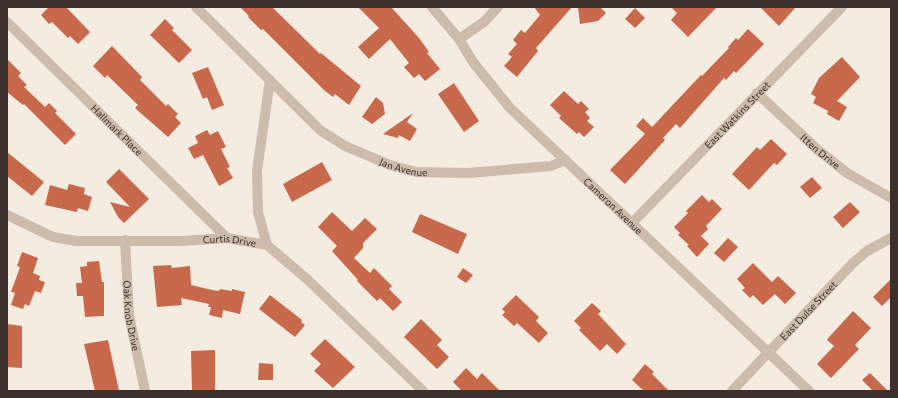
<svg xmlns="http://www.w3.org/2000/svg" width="898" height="398" font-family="Commissioner,sans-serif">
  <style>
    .building { fill: #c8694b }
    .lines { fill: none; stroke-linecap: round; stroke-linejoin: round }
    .minor { stroke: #cdbbac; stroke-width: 10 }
    .tertiary { stroke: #cdbbac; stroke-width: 10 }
    .labels { text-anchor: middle; stroke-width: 3.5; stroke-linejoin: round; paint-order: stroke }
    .street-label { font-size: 10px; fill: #3b302b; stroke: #fbf5ee }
  </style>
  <rect width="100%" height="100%" fill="#f4ebe1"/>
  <path class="building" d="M49 7H66L90 32 78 44 70 36 68 38 52 22 49 24 41 15Z
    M240 7H272L320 54 321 53 361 86 349 105 335 94 333 97 324 90 263 29 261 30 248 17 249 16Z
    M358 7H391L419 38 429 52 427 53 440 69 425 81 419 74 414 78 404 67 409 63 390 39 369 59 358 47 379 28Z
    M534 7H572L536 48 538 51 517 77 504 66 512 57 508 54 517 44 513 40 521 30 525 33 540 15Z
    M578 7H600L606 13 598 21 580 24Z
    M671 7H717L688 37 671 20 677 13Z
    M760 7H796L779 26Z
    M635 8 645 18 635 28 625 19Z
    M165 19 174 28 172 30 192 50 179 63 150 35Z
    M748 29 764 44 736 73 734 71 726 80 724 78 680 128 676 124 663 138 665 140 625 184 610 170 645 134 636 126 643 118 652 127 701 75 702 76 729 48 728 47 736 38 738 40Z
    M112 46 142 77 140 80 166 106 168 104 178 114 175 117 181 123 168 137 135 108 138 105 107 75 105 78 93 66Z
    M842 57 860 77 837 101 847 107 839 121 827 114 828 111 813 103 816 97 811 94 819 78Z
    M7 59 21 73 18 76 27 85 24 87 45 107 49 103 57 111 55 113 76 134 65 145 24 104 23 105 7 92Z
    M208 67 224 105 212 110 207 97 203 99 192 73Z
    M454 83 479 121 464 132 438 94Z
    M564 91 578 104 581 101 589 109 585 112 590 118 587 121 594 127 584 137 579 132 577 134 559 118 561 116 550 105Z
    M376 97 383 103 385 114 372 124 362 117Z
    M413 113 407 122 417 129 410 141 399 135 398 138 383 134Z
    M207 130 210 135 218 131 226 147 221 149 230 167 227 168 233 178 219 186 203 155 194 159 188 148 198 143 195 136Z
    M771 139 787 154 777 165 774 163 749 190 732 174 757 147 760 150Z
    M7 152 44 182 32 196 7 176Z
    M322 162 332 180 292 202 283 184Z
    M119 169 149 199 124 223 118 217 110 202 130 207 106 182Z
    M812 177 822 188 810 198 800 187Z
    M69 184 85 188 84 194 92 197 88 211 78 208 77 212 45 205 50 185 67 190Z
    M702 195 709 202 712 199 722 209 706 226 708 229 701 236 709 244 697 257 687 246 689 245 678 235 680 233 674 227 688 213 686 211Z
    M850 202 860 212 843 228 833 217Z
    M332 212 352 231 365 218 377 229 363 243V248L354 258 370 273 374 268 392 286 389 289 402 302 393 311 380 298 377 301 357 281 358 280 332 251 337 246 318 227Z
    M420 214 467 234 458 254 412 232Z
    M728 238 738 247 724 262 714 253Z
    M22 252 38 258 33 273 40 276 39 280 45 282 41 293 35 291 29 306 25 304 23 309 11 305 15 293 11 292 20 267 17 266Z
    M99 261 102 282H104V316L85 317 83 296H77L76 283H82L80 267 87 266V262Z
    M753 263 772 282 778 276 796 293 785 304 775 294 763 305 753 295 750 298 742 290 745 288 737 279Z
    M171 265 172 268 190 266 191 285 212 290 219 291 220 289 232 291V289L245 292 240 314 223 310 222 318 209 315 211 307H208L209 304 181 298 182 305 157 307 153 266Z
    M463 268 473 275 466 283 457 277Z
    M891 279V297L882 306 873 297Z
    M270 295 302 320 301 322 305 325 295 337 259 309Z
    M516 295 539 317 536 321 548 333 539 343 517 323 514 326 502 315 505 312 502 309Z
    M592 303 601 311 598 314 626 344 617 354 607 344 600 351 579 330 581 328 574 321Z
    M853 311 871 328 855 345 859 349 831 378 817 364 834 346 827 340 829 337Z
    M421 319 442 340 437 345 449 357 437 369 404 337Z
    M7 324 22 326V368L7 367Z
    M325 339 355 367 333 388 314 371 321 364 310 354Z
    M108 340 119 391H95L84 344Z
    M215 350V391H192L191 351Z
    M259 363 273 364V380H258Z
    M645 364 654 372 652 374 669 391H644L632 380Z
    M466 368 477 379 482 373 500 391H462L453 382Z
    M870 373 888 391H873L862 380Z"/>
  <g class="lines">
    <g class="minor">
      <path id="s1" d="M196 7 320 130 345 146 390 165 416 172 468 173 551 166 565 160"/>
      <path id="s2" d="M432 7 459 39 473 62 510 108 809 391"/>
      <path id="s3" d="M7 22 227 238"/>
      <path d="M459 39 484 22 498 7"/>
      <path id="s4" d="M757 93 818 150 847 173 891 198"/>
      <path id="s5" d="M7 215 53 237 76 241H182L227 238 267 245 307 279 423 391"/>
      <path id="s6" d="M632 223 842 7"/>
      <path id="s7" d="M125 240 129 315 145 391"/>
      <path d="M267 245 258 212 257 171 270 80"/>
    </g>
    <path class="tertiary" id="s8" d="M732 391 853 263 867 251 891 238"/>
  </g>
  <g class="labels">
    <g class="street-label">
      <text dy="4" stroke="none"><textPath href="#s6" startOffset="151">East Watkins Street</textPath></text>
      <text dy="4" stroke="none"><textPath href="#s3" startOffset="154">Hallmark Place</textPath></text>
      <text dy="4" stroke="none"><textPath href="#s4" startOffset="86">Itten Drive</textPath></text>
      <text dy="4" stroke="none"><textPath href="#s1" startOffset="267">Jan Avenue</textPath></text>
      <text dy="4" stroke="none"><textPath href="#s2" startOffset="270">Cameron Avenue</textPath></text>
      <text dy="4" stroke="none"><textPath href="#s5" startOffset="228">Curtis Drive</textPath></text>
      <text dy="4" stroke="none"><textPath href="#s8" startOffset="111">East Dulse Street</textPath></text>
      <text dy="4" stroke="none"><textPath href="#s7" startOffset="76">Oak Knob Drive</textPath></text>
    </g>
  </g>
  <rect width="898" height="398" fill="none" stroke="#3b302b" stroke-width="16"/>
</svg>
